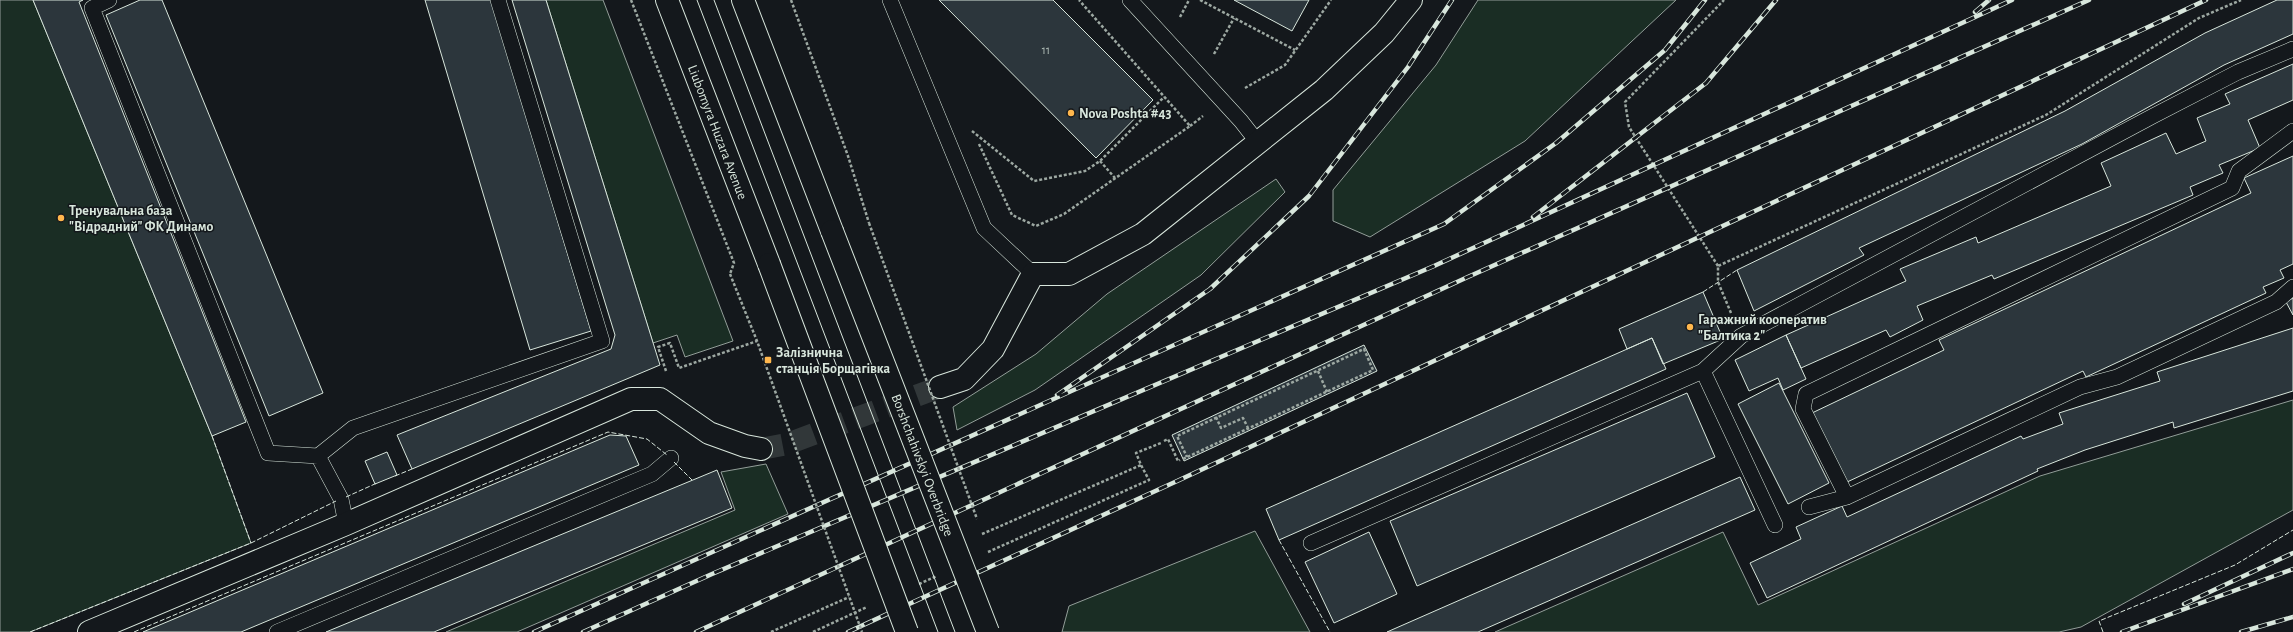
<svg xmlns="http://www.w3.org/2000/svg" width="2293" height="632" font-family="'Alegreya Sans',sans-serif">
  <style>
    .green { fill: #1a2d24; stroke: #939e99 }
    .building { fill: #2c363c; stroke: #d8e6dc }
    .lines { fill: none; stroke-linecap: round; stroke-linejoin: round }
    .street-tunnel { stroke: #313739; stroke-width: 22; stroke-dasharray: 22 11; stroke-linecap: butt }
    .lane-casing { stroke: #d8e6dc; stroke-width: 16 }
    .street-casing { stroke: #d8e6dc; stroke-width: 24 }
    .primary-casing { stroke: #d8e6dc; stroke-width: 24 }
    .path { stroke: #9da8a2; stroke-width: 2.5; stroke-dasharray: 3 2; stroke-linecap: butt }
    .lane { stroke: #14181c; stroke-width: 15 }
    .street { stroke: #14181c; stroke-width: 22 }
    .primary { stroke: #14181c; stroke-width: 22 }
    .tram { stroke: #d8e6dc; stroke-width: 1 }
    .rail-casing { stroke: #d8e6dc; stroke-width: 4.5 }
    .rail { stroke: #14181c; stroke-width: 3; stroke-dasharray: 9; stroke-linecap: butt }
    .primary-bridge-casing { stroke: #d8e6dc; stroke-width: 24; stroke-linecap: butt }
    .path-bridge { stroke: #9da8a2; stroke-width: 2.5; stroke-dasharray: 3 2; stroke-linecap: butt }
    .primary-bridge { stroke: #14181c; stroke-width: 22 }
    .fence { stroke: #d8e6dc; stroke-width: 1; stroke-dasharray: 5 2; stroke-linecap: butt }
    .poi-dot { fill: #ffb74d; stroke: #14181c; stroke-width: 1.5 }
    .labels { text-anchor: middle; stroke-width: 3; stroke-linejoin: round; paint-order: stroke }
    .number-label { font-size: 12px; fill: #adbab4 }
    .poi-label { font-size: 14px; font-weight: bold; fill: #d8e6dc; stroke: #14181c; text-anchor: start }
    .street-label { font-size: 14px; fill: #d8e6dc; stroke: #14181c }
  </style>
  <rect width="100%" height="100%" fill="#14181c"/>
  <path class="green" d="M0 0H33L212 436 251 543 30 632H0Z
    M546 0H603L733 341 685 357 677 335 653 343Z
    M1478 0H1676L1525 141 1370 237 1333 221V190L1436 65Z
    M1276 179 1285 192 1201 275 1035 390 957 430 953 407 1036 354 1107 294Z
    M2293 400V510L2081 627 2059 632H1495L1723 532 1758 605 2040 476Z
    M766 464 788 514 517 632H446L735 510 721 472Z
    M1255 531 1310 632H1062L1069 606Z"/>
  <path class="building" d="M33 0H83L79 2 246 422 212 436Z
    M140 0H162L323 393 269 416 106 15Z
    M425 0H491L591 331 530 350Z
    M512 0H546L660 365 412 469 397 435 611 349 615 335Z
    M939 0H1053L1153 100 1096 158Z
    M1234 0H1309L1292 31Z
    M2277 0H2293V34L2224 65 2082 144 1859 248 1864 255 1754 311 1737 270 2065 111 2205 33Z
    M2293 64V100L2248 120 2260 148 2219 165 2223 173 2190 187 2193 195 1994 279 1992 275 1917 306 1923 320 1890 337 1886 330 1801 368 1786 335 1906 281 1900 269 1976 237 1978 243 2111 186 2101 163 2166 133 2176 154 2206 141 2197 118 2230 104 2225 94Z
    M2293 156V264L2280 270 2284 278 2263 287 2266 293 2086 377 2083 371 1845 483 1812 413 1944 350 1939 340 2251 193 2244 178Z
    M1703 292 1723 339 1663 364 1652 338 1627 349 1619 329Z
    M2293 298V315L2286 302Z
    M2293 328V391L2174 428 2173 422 2085 450 2037 469 2038 471 1767 598 1750 563 1801 539 1796 527 1842 506 1847 517 2021 436 2023 439 2063 424 2059 413 2160 381 2157 372Z
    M1786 335 1806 379 1783 390 1778 378 1749 391 1735 360Z
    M1652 338 1666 369 1279 540 1266 509Z
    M1364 345 1377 371 1184 461 1172 435Z
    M1779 383 1829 483 1788 504 1738 404Z
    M1687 393 1715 457 1417 586 1390 521Z
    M610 435 626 436 639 465 241 632H143Z
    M387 452 397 475 375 484 365 461Z
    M717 470 732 508 434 632H326Z
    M1740 477 1755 510 1730 521 1478 632H1387Z
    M1369 532 1397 594 1334 623 1305 562Z"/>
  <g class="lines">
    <path class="street-tunnel" d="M761 449 787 444 940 387"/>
    <defs>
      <path id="lane" d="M109 0 92 8 268 453 318 456 353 428 602 341 498 0
        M890 0 984 228 1033 274
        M1130 0 1241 121 1259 144
        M1703 371 1775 525
        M318 456 341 499 346 524
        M1847 497 1803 409 1806 394 2232 188 2239 171 2293 131
        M1809 507 1847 497 2080 387 2117 377 2276 302 2293 287
        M1311 543 1703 371 1741 336 2153 116 2238 72 2293 49
        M277 632 652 474 671 458"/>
      <path id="street" d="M940 387 964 379 993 349 1033 274H1069L1143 234 1324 90 1384 33 1411 0
        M89 632 346 524 631 399H660L709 433 745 446 761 449"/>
      <path id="primary" d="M667 0 769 264
        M743 0 832 231"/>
    </defs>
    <use href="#lane" class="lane-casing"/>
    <use href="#street" class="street-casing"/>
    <use href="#primary" class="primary-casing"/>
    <path class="path" d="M631 0 734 263 730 274
      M791 0 848 156 869 223
      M1200 0 1295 50
      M1180 17 1189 0
      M1214 54 1234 18
      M1245 88 1285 65 1331 0
      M1190 126 1203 116
      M972 131 1034 181 1085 171 1100 161 1164 97
      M979 144 1012 215 1036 226 1064 214 1190 126 1079 0
      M1100 161 1115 178
      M1718 266 1629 127 1625 102 1724 0
      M1731 313 1718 282V266L2046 115 2199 18 2241 0
      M666 371 658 347 670 343 679 368 757 341
      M1318 371 1327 392
      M1216 417 1221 428 1243 418 1248 428
      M1164 441 1168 439 1178 461 1180 460
      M1183 459 1373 370 1364 349 1177 436 1187 457
      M982 534 1141 465 1136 453 1161 443
      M988 552 1149 480 1141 465
      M919 584 937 576
      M771 632 849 597
      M813 632 867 607"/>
    <use href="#lane" class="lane"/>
    <use href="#street" class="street"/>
    <use href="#primary" class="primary"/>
    <path class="tram" d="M697 0 938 632
      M714 0 955 632"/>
    <defs>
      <path id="rail" d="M1975 12 1989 0
        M1533 217 1706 83 1776 0
        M1057 395 1210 289 1309 196 1408 67 1452 0
        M2184 604 2293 553
        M534 632 1444 224 1556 143 1665 50 1705 0
        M583 632 712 574 1434 266 2012 0
        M696 632 1470 276 2089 0
        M848 632 1175 482 2206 0
        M2122 632 2293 569
        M2241 632 2293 617"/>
    </defs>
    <use href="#rail" class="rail-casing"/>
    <use href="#rail" class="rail"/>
    <defs>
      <path id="primary-bridge" d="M832 231 988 632
        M769 264 907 632"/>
    </defs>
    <use href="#primary-bridge" class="primary-bridge-casing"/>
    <path class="path-bridge" d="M869 223 977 519
      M730 274 757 341 862 632"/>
    <use href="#primary-bridge" class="primary-bridge"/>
    <path class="fence" d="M1703 292 1737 270
      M212 436 251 543
      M674 462 692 480
      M395 476 412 469
      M346 497 377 483
      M1279 540 1330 632
      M30 632 251 543 336 501
      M134 632 608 432 647 439 667 455
      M2103 632 2099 621 2235 565 2293 530"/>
  </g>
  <g class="poi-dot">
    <circle cx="1071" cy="113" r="4"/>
    <circle cx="61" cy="218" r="4"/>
    <circle cx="1690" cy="327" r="4"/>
    <rect x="764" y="356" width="8" height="8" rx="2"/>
  </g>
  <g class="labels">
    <g class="number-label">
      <text x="1046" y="54">11</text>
    </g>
    <g class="poi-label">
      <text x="1079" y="118">Nova Poshta #43</text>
      <text x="69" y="215">Тренувальна база<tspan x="69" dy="16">"Відрадний" ФК Динамо</tspan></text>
      <text x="1698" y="324">Гаражний кооператив<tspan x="1698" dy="16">"Балтика 2"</tspan></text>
      <text x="776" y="357">Залізнична<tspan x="776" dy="16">станція Борщагівка</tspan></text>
    </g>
    <g class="street-label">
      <text transform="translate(718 132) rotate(69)" y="5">Liubomyra Huzara Avenue</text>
      <text transform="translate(923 465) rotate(69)" y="5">Borshchahivskyi Overbridge</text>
    </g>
  </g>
</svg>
